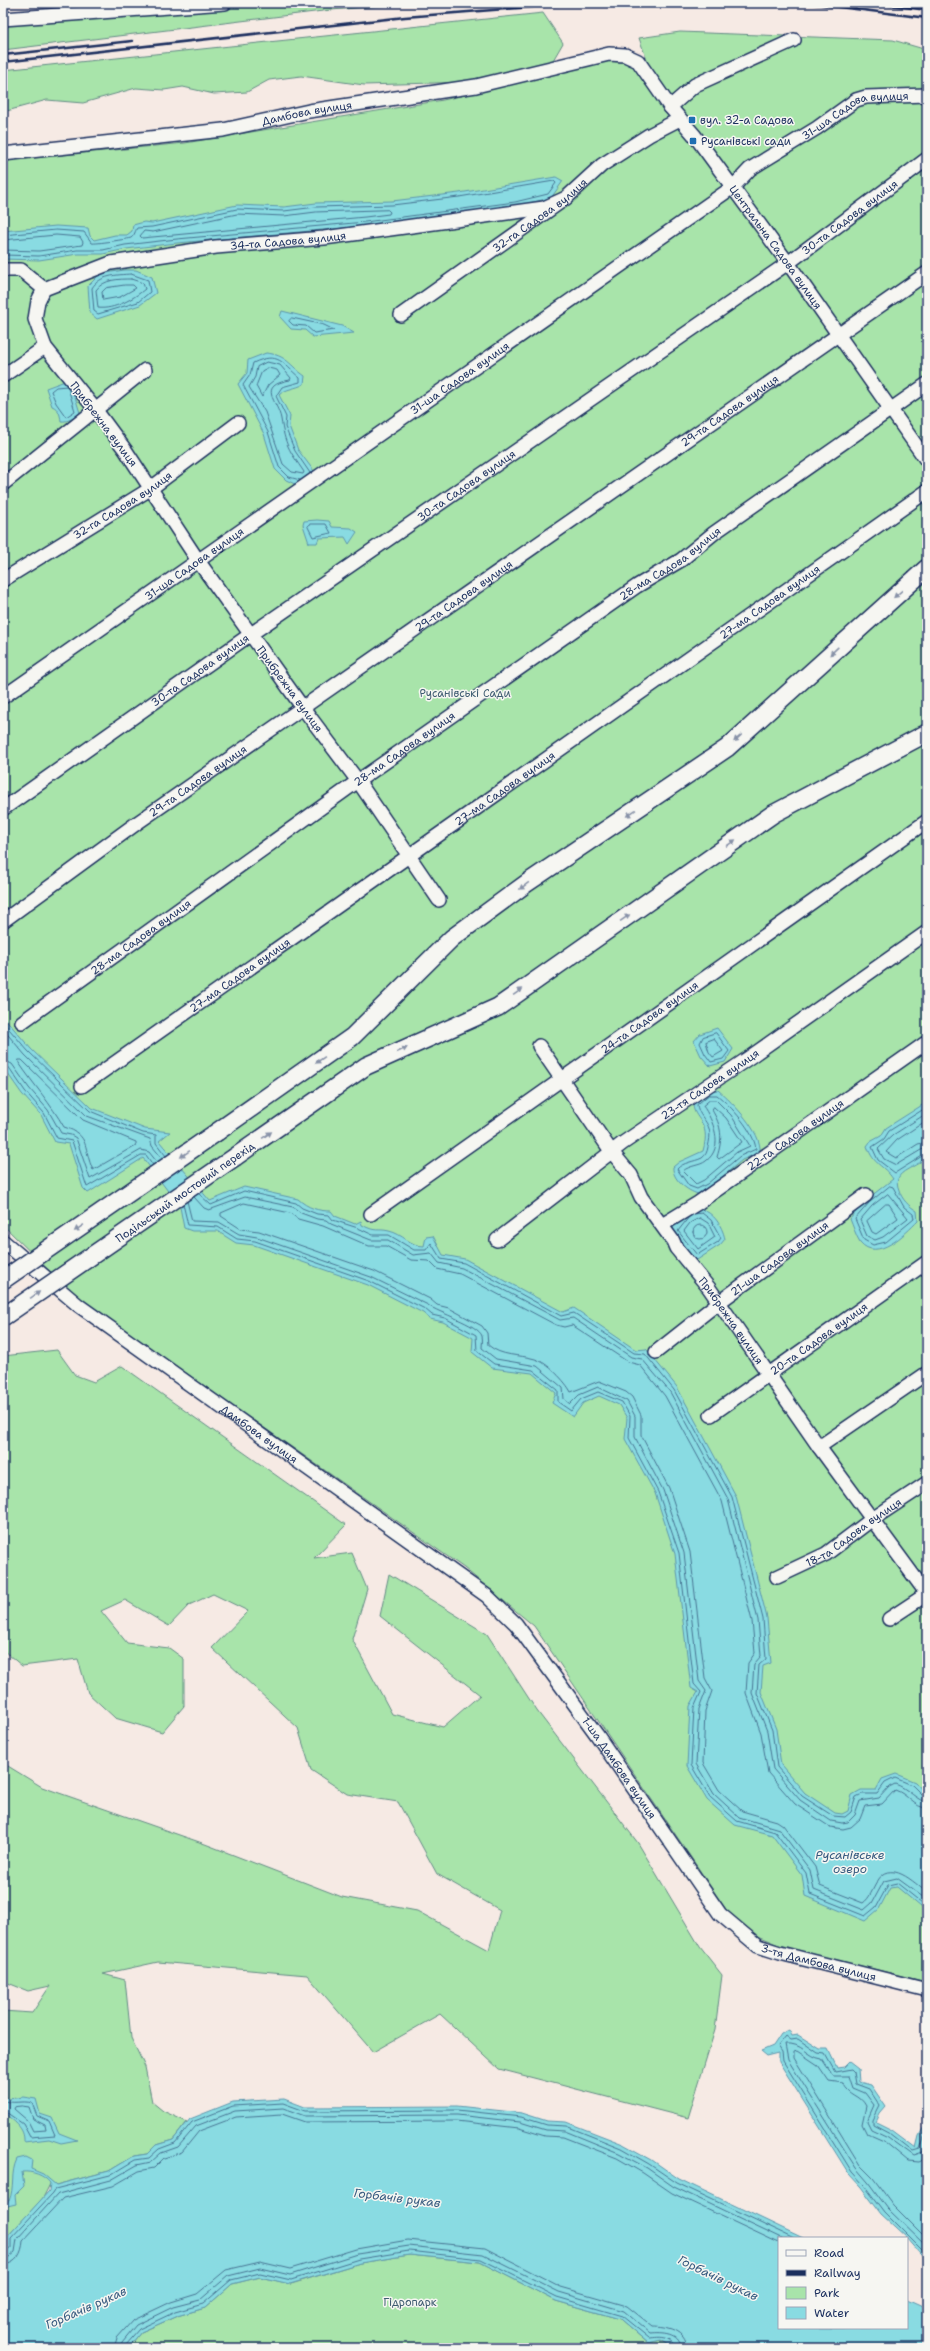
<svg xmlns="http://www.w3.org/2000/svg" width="930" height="2351" font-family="'Shantell Sans',sans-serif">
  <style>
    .green { fill: #a8e4aa; stroke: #628a84 }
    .water { fill: #89dbe2; stroke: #5d96ad }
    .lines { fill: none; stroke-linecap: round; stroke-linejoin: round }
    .shore { stroke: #477493; stroke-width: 1 }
    .minor-casing { stroke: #1b2f5e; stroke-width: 16 }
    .major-casing { stroke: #1b2f5e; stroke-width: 20 }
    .minor { stroke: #f6f6f2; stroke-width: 13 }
    .major { stroke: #f6f6f2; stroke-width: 17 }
    .rail { stroke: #1b2f5e; stroke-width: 2.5 }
    .major-bridge-casing { stroke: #1b2f5e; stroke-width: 20; stroke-linecap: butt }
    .major-bridge { stroke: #f6f6f2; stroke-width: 17 }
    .oneway { fill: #8892a8 }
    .poi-dot { fill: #1f6fb2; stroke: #f6f6f2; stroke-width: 1.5 }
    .labels { text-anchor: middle; stroke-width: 3; stroke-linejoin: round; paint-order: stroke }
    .street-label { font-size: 11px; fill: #1b2f5e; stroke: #f6f6f2 }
    .poi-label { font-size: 11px; fill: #1b2f5e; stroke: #f6f6f2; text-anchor: start }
    .park-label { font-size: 11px; fill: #3e5c71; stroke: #f6f6f2 }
    .water-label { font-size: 12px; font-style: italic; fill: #365a7f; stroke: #f6f6f2 }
  </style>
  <rect width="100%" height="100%" fill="#f6eae4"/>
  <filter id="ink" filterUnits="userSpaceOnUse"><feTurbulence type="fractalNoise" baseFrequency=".025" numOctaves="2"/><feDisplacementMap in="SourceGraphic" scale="8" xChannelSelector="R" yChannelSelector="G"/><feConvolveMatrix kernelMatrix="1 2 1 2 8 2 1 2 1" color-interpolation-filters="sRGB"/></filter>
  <g filter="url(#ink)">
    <path class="green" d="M285 3H419L331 10 3 50V23L146 15Z
      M543 13 563 43 552 62 469 82 364 85 301 76 269 80 247 92 214 94 183 87 164 90 136 88 83 103 47 100 3 112V70Z
      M680 32 893 40 927 50V1982L786 1948 755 1935 732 1918 534 1626 464 1568 72 1293 3 1225V161L185 143 443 100 608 61 632 63 637 69 648 63 639 38Z
      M57 1350 75 1375 94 1382 122 1366 346 1525 314 1558 352 1553 367 1589 352 1639 392 1714 443 1727 480 1695 380 1616 389 1574 487 1634 537 1711 638 1843 700 1947 722 1975 715 2030 688 2118 499 2069 440 2014 373 2052 307 1975 158 1962 103 1974 125 1980 131 2038 145 2067 152 2102 163 2111 187 2122 173 2140 156 2145 147 2154 134 2156 109 2171 56 2185 51 2182 43 2198 7 2237 8 2246 3 2251V2011L32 2013 50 1986 28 1991 3 1981V1763L42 1787 205 1844 342 1897 417 1911 489 1950 500 1910 437 1874 398 1802 347 1794 311 1770 298 1728 212 1648 248 1611 213 1594 189 1605 169 1626 125 1600 101 1611 127 1643 169 1648 184 1659V1706L162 1732 115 1718 88 1693 78 1659 22 1666 3 1650V1356Z
      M409 2255 480 2262 556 2301 620 2319 648 2343 661 2340 674 2348H128L141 2332 177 2316 205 2308 232 2284 260 2277 291 2284 360 2263Z"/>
    <path class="water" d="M556 177 563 181 551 198 516 206 366 226 177 243 126 249 103 254H78L39 260 3 259V231L56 226 88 228 90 236 94 240 115 235H127L132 231 133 225 144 222 152 223 237 205 284 207 316 203 392 201 459 193Z
      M124 270H136L152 277 156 293 140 305 97 319 90 313 88 286 100 274Z
      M282 311 342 326 354 333 313 337 305 330 291 329 280 317Z
      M266 353C287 355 289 365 305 376L304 384C296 389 286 388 279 395L290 416 289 426 298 450 317 475 297 485 286 480 275 469 264 434 238 384 247 373 248 360Z
      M65 381 71 384 81 416C73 417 69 422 61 421 60 414 59 409 52 406L46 388Z
      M317 520 329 521 332 527 351 528 357 532 349 544 345 537 319 538 317 543H309L303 525 304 521Z
      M3 1016 31 1049 92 1108 145 1129 170 1132 159 1141 210 1201 244 1187 298 1199C308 1208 318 1211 331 1211L335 1216 355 1224 361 1221 362 1225C377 1233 377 1228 389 1231 403 1234 410 1246 424 1246L426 1237 433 1236 443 1255 465 1259 563 1312 574 1308 636 1350 646 1349 677 1387 736 1496 767 1618 771 1663 763 1666 761 1692 776 1729 781 1765 805 1793 835 1813 842 1814 848 1811 852 1795 861 1790H876L882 1779 896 1774 915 1782 927 1795V1912L897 1887 890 1888 879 1909 865 1921 805 1896 802 1875 772 1835 735 1825 707 1800 687 1766 690 1706 698 1692 691 1688 675 1554 655 1493 625 1439 627 1418 619 1405 599 1396 583 1403 573 1417 552 1403 556 1393 532 1373 492 1368 472 1352 473 1338 443 1322 430 1319 423 1313 368 1285 254 1245 236 1243 217 1231H192L184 1228 180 1207 143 1158 88 1193 83 1188 69 1144 55 1142 41 1115 22 1094 3 1067Z
      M717 1028 733 1049 725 1062 710 1066 701 1056 694 1041 700 1034Z
      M718 1090C733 1103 762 1132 760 1152L742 1160 709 1188 698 1194C687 1191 672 1179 673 1167L679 1162 703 1151C712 1119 692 1121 693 1102L708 1091Z
      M927 1102V1154C920 1170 890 1168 899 1190 902 1200 909 1206 917 1211L918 1221C906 1233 877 1263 860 1242 856 1236 853 1226 850 1219L866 1200 893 1179C883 1164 874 1166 867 1146L870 1142 881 1136 886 1128Z
      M696 1209C712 1209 722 1225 725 1239L720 1245 697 1260C688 1257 674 1237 673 1227L684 1216Z
      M789 2030 792 2036 798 2035 820 2049H828L837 2068 844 2067 849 2062 858 2069 859 2082 871 2085 886 2107 880 2114 876 2122 892 2130 916 2148 919 2136 927 2121V2261L907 2238 882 2215 861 2187 849 2174 779 2062V2053L767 2056 761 2051 773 2046 781 2034Z
      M3 2095 9 2099 23 2097 36 2099 40 2114 52 2118 59 2133 77 2140 61 2143 49 2139 24 2142C25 2127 13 2121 3 2112Z
      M284 2099 305 2107 457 2106 522 2113 547 2121 566 2122 623 2144 652 2160 679 2179 803 2238H779V2328H907V2300L927 2309V2348H674L661 2340 648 2343 620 2319 556 2301 480 2262 409 2255 360 2263 290 2284 260 2277 232 2284 205 2308 177 2316 141 2332 128 2348H3V2251L8 2246 7 2237 49 2191 50 2183C44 2175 32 2171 22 2172L24 2186 15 2195 16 2204 3 2207V2201H9C15 2187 10 2173 17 2159L26 2157 32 2160 31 2169 43 2174 56 2185 109 2171 134 2156 147 2154 156 2145 173 2140 190 2119 233 2102Z"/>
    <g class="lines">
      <path class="shore" d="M388 210 390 212 389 214 365 217 142 238 140 236 144 231 153 232 237 214 284 216 316 212Z
        M3 235 56 230 84 232 92 243C95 244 128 239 131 238 135 235 135 231 137 228L152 227 237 209 284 211 316 207 392 205 459 197 554 181 556 183 548 194 515 202 365 222 177 239 125 245 103 250H77L39 256 3 255
        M3 240 56 235 80 237 83 242 82 245 39 251 3 250
        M131 274 148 280 150 292 138 302 98 314 94 311 92 288C100 275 116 275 131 274Z
        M131 279 143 283 145 289C133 299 114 310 98 308L96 290C104 279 119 279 131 279Z
        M125 285H133L136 288 120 297 103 300 102 292 106 288Z
        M292 318 324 325 334 330 314 333 306 326 293 325 289 321Z
        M267 362 280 365 291 378 290 380C256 386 278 401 281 419 285 445 289 450 304 472L303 474 292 472 283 464 265 412 249 387 255 377 257 367Z
        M268 368 277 370 280 375 268 385 262 397 256 386 262 371Z
        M67 386 56 387 51 391 56 403 66 417 75 411 68 388
        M300 480 289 477 279 467 268 432 243 385 250 375 253 363C279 351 282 363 300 378V382L282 387 276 396 286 417 285 427 295 451 310 473
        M310 524H326L331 533 313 537 308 527Z
        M3 1022 28 1051 90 1111 143 1133 156 1135V1143L166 1156
        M3 1029 25 1055 87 1116 150 1139 152 1146 162 1158
        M716 1033 729 1051 723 1059 711 1062 705 1054 700 1043 703 1037Z
        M714 1039 723 1051 713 1057 709 1052 706 1042Z
        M3 1060 12 1064 29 1088 48 1110 61 1133 71 1135 76 1138 90 1179 141 1150 149 1152 157 1162
        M19 1060H22L83 1120 136 1142V1145L93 1170C83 1149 91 1135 64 1127 51 1104 34 1085 19 1063Z
        M3 1065 8 1066 25 1091 44 1113 57 1138 72 1141 87 1187 141 1155H146L153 1165
        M709 1095H717C731 1106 754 1131 756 1149L740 1156 707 1184 697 1189 689 1186 677 1169C683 1162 694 1162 702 1158 706 1155 707 1152 708 1147 715 1121 700 1122 697 1105Z
        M710 1100H716L731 1115 750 1146 737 1152 704 1180 696 1184 683 1171C690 1165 700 1166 706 1161 725 1147 713 1120 703 1106Z
        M714 1107 726 1118 742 1142 719 1159 717 1157C723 1138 722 1127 712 1110Z
        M927 1107 889 1131 884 1139 872 1147 878 1160 895 1173 927 1153
        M927 1113 893 1135 878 1149 884 1159 896 1165 921 1150 927 1148
        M927 1120 897 1140 886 1152 896 1158 918 1144 927 1142
        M890 1186 893 1187 904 1207 913 1214 914 1219 886 1242 873 1245 864 1240 855 1219 869 1203Z
        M199 1194 211 1205 244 1191 296 1203 302 1208 317 1214 329 1215 333 1220 358 1228 373 1235H389L414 1250H426L431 1243 441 1259 464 1263 561 1316 574 1313 634 1353 645 1354 674 1390 732 1497 763 1619 766 1659 759 1665 757 1693 772 1730 777 1767 802 1796 833 1816 845 1817 851 1812 856 1797 862 1794H877L885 1783 895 1778 912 1785 923 1796 927 1797
        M888 1194 908 1218 883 1237 875 1240 867 1236 860 1220 872 1206Z
        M194 1197 204 1208 209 1210 245 1197 293 1207 301 1213 317 1219 326 1220 331 1224 371 1240H388L413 1255 431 1253 439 1263 462 1268 560 1320 573 1318 631 1357 642 1359 670 1392 728 1499 758 1620 761 1656 754 1664 752 1693 767 1731 773 1769 800 1800 831 1821 842 1823 848 1822 855 1815 860 1801 879 1798 889 1787 895 1784C908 1788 918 1802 927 1802
        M187 1201 192 1221 219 1222 239 1234 257 1237 371 1277 428 1305C438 1313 478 1324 482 1336 483 1340 482 1344 482 1348L496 1359 537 1366 563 1388 564 1399 570 1404 579 1395 598 1387 627 1401 635 1416V1437L663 1490 684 1553 699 1681 706 1691 699 1709 696 1764 714 1794 739 1817 779 1829 810 1870 814 1890 864 1910 872 1903 884 1881 897 1878 927 1900
        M183 1204 188 1225 218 1227 237 1239 255 1241 369 1281 425 1309 432 1315 445 1318 476 1335 477 1351 494 1364 533 1370 558 1390V1402L571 1411 581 1399 598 1392 622 1402 630 1416 629 1438 658 1492 679 1553 694 1684 701 1692 694 1708 691 1765 710 1797 737 1821 775 1832 806 1873 810 1894 865 1916 876 1907 888 1885 897 1883 927 1907
        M886 1204H889L898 1218 876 1234 872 1232 867 1221Z
        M689 1217 678 1231 697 1255 718 1242 721 1238 711 1220 702 1213 694 1214
        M700 1218 708 1223 715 1237 698 1249 684 1231 690 1223Z
        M693 1232a7 7 0 1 1 14 0a7 7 0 1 1-14 0Z
        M927 1808C914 1808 908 1794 895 1790L882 1804 865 1806 860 1819 851 1827 843 1829 830 1827 795 1804 768 1773 761 1733 746 1693 748 1663 755 1653 752 1621 722 1501 665 1396 640 1365 628 1362 572 1325 564 1327 556 1325 460 1274 437 1269 429 1261 411 1260 386 1246H369L323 1226 298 1219 290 1213 244 1203 221 1213V1216L241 1229 259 1231 374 1271 430 1299 437 1305 449 1308 482 1326 487 1333 488 1345C502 1357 518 1354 535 1359 547 1362 566 1382 571 1392L599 1381 626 1392 632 1397 641 1415V1435L669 1488 690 1552 705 1678 712 1691 705 1711 703 1763 719 1790 742 1811 777 1821 783 1825 815 1867 820 1886 863 1903C870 1898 872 1890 877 1882 890 1858 914 1882 927 1893
        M3 2100C11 2105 23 2100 32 2103L37 2116 49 2121 55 2135 30 2137 23 2124 3 2110
        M22 2106 29 2107 33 2119 45 2125 46 2130 33 2131 28 2121 14 2109 15 2107Z
        M927 2129 920 2149 913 2151 890 2133 873 2124V2120L880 2106 869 2089 856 2084 854 2072 851 2069 835 2072 825 2054 818 2053 798 2039 791 2040 786 2036 778 2046 782 2052 783 2061 852 2172 864 2185 885 2213 927 2255
        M927 2141 923 2153 914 2156 888 2137 871 2129 867 2121 874 2105 865 2093 853 2088 849 2076H833L822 2059C807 2057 802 2042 785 2044L788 2060 856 2168 868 2182 888 2209 927 2247
        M927 2158 919 2162 908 2161 885 2142 867 2134 862 2124 866 2106C860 2094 850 2097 843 2083L829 2081 818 2065 797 2051 794 2052V2058L860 2165 873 2178 893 2205 927 2239
        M3 2254 11 2248V2238L52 2194 55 2189 110 2175 135 2160 149 2158 159 2149 175 2143 192 2122 233 2106 283 2103 305 2111 457 2110 521 2117 547 2125 566 2126 621 2148 649 2164 677 2183 794 2238
        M3 2259 9 2257 15 2252 17 2239 58 2194 111 2180 137 2165 151 2162 161 2153 178 2147 196 2126 235 2111 283 2108 305 2116 457 2115 520 2122 546 2130 565 2131 619 2153 647 2168 674 2187 782 2238
        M3 2265C17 2264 22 2253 23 2241L63 2198 113 2186 139 2171 154 2168 164 2158 182 2152 199 2131 236 2117 282 2114 305 2122 456 2121 519 2128 545 2136 563 2137 617 2158 643 2173 672 2193 779 2243
        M114 2348 117 2338 133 2320 171 2302 197 2294 226 2270 260 2262 290 2269 356 2249 408 2240 485 2248 561 2287 627 2306 652 2326C666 2326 686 2330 687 2348
        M120 2348 122 2342 136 2325 173 2307 200 2300 228 2276 260 2268 290 2275 357 2254 409 2246 483 2254 559 2292 624 2311 650 2333C661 2332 680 2332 681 2348
        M125 2348 126 2344 139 2329 175 2312 203 2304 231 2280 260 2273 291 2280 359 2259 409 2251 481 2259 557 2297 622 2316 649 2338C658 2337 673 2335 676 2348"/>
      <defs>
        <g id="minor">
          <path d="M3 19 225 3"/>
          <path d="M670 107 695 85 794 40"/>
          <path id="s1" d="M3 154 223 130 309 111 476 86 609 54 625 55 638 61 670 107 695 136 788 263 927 461"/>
          <path d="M3 270H21L44 289"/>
          <path id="s2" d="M401 315 566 198 602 165 649 135 680 119"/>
          <path d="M3 376 45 347"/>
          <path d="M3 484 145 370"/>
          <path id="s3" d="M3 580 150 489 238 423"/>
          <path id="s4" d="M3 697 733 187 750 169 817 128 856 100 866 97 927 95"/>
          <path id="s5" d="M3 809 251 634 788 263 927 159"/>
          <path id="s6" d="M439 900 358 781 303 708 199 562 126 451 95 409 45 347 35 319 38 301 44 289 111 263 216 247 324 238 544 208 566 198"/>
          <path id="s7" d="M3 921 137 823 927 273"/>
          <path id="s8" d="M22 1022 358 781 637 586 681 560 714 533 927 384"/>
          <path id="s9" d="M539 1046 611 1151 631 1175 641 1197 673 1241 676 1248 709 1288 819 1447 927 1594"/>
          <path id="s10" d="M82 1086 927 491"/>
          <path id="s11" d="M371 1214 927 821"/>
          <path id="s12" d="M662 1225 698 1203 927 1042"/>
          <path id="s13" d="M497 1240 623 1143 750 1057 927 932"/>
          <path id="s14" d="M3 1241 78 1305 487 1596 516 1624 597 1735 720 1914 758 1946 780 1953 927 1990"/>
          <path id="s15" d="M656 1352 718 1303 866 1195"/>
          <path id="s16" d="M711 1415 927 1262"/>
          <path d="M819 1447 927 1373"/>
          <path id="s17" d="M777 1577 826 1554 871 1520 927 1483"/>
          <path d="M889 1619 927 1594"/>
        </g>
        <path id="major" d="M217 1132 352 1037 452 938 527 883 727 748 927 568
          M235 1157 366 1066 498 1007 773 814 927 733"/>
      </defs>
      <use href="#minor" class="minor-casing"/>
      <use href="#major" class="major-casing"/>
      <use href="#minor" class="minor"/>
      <use href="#major" class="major"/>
      <path class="rail" d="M807 3 927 18
        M873 3 927 10
        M3 55 132 41
        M3 62 405 17 582 3"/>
      <defs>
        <path id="major-bridge" d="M3 1280 217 1132
          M3 1317 235 1157"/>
      </defs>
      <use href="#major-bridge" class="major-bridge-casing"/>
      <use href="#major-bridge" class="major-bridge"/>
    </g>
    <defs><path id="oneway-solid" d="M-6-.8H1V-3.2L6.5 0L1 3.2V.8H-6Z"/></defs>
    <g class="oneway">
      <use href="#oneway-solid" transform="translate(898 594) rotate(139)"/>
      <use href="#oneway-solid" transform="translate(834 651) rotate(136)"/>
      <use href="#oneway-solid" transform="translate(738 738) rotate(138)"/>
      <use href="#oneway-solid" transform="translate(631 813) rotate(146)"/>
      <use href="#oneway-solid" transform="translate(731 843) rotate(-35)"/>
      <use href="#oneway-solid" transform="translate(524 886) rotate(144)"/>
      <use href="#oneway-solid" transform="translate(625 918) rotate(-35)"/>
      <use href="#oneway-solid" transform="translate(518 992) rotate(-35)"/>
      <use href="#oneway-solid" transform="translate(402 1050) rotate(-24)"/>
      <use href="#oneway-solid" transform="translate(320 1060) rotate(145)"/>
      <use href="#oneway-solid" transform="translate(267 1135) rotate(-35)"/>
      <use href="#oneway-solid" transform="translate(185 1154) rotate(145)"/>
      <use href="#oneway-solid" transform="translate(79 1228) rotate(145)"/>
      <use href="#oneway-solid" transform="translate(35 1295) rotate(-35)"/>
    </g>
  </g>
  <g class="poi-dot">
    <rect x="688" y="116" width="8" height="8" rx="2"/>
    <rect x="689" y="137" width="8" height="8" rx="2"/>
  </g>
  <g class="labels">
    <g class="street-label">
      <text dy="4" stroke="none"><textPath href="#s1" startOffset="307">Дамбова вулиця</textPath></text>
      <text dy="4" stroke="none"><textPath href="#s4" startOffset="1036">31-ша Садова вулиця</textPath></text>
      <text dy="4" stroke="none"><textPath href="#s2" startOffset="171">32-га Садова вулиця</textPath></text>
      <text dy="4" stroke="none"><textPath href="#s5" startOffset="1033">30-та Садова вулиця</textPath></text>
      <text dy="4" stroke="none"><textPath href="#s6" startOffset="991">34-та Садова вулиця</textPath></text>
      <text dy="4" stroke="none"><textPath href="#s1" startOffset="877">Центральна Садова вулиця</textPath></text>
      <text dy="4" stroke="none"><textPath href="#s4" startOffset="557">31-ша Садова вулиця</textPath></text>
      <text dy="4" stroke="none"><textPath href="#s7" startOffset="888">29-та Садова вулиця</textPath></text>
      <text transform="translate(104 424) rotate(53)" y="4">Прибрежна вулиця</text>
      <text dy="4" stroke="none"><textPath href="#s5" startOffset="565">30-та Садова вулиця</textPath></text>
      <text dy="4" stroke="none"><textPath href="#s3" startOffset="141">32-га Садова вулиця</textPath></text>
      <text dy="4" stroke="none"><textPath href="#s8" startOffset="794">28-ма Садова вулиця</textPath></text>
      <text dy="4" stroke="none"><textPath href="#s4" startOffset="233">31-ша Садова вулиця</textPath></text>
      <text dy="4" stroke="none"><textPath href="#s7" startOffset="564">29-та Садова вулиця</textPath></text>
      <text dy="4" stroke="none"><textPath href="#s10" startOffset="841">27-ма Садова вулиця</textPath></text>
      <text dy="4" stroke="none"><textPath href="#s5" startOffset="241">30-та Садова вулиця</textPath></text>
      <text transform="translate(290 689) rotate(54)" y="4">Прибрежна вулиця</text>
      <text dy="4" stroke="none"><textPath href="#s8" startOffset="470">28-ма Садова вулиця</textPath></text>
      <text dy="4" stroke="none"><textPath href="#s7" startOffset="240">29-та Садова вулиця</textPath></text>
      <text dy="4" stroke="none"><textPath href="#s10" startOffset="517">27-ма Садова вулиця</textPath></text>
      <text dy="4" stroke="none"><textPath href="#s8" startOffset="146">28-ма Садова вулиця</textPath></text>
      <text dy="4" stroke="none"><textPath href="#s10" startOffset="193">27-ма Садова вулиця</textPath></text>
      <text dy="4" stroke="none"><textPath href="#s11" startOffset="341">24-та Садова вулиця</textPath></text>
      <text dy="4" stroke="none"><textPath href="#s13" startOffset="264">23-тя Садова вулиця</textPath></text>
      <text dy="4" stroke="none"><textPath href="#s12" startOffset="161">22-га Садова вулиця</textPath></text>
      <text transform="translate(185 1192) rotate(-35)" y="4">Подільський мостовий перехід</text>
      <text dy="4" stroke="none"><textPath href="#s15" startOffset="155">21-ша Садова вулиця</textPath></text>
      <text dy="4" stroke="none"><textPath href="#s9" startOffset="336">Прибрежна вулиця</textPath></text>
      <text dy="4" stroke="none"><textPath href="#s16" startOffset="132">20-та Садова вулиця</textPath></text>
      <text dy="4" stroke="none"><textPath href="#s14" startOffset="321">Дамбова вулиця</textPath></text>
      <text dy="4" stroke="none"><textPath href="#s17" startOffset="89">18-та Садова вулиця</textPath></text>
      <text dy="4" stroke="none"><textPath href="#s14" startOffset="818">1-ша Дамбова вулиця</textPath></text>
      <text dy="4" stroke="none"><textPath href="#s14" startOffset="1108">3-тя Дамбова вулиця</textPath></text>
    </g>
    <g class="poi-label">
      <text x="700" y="124">вул. 32-а Садова</text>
      <text x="701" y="145">Русанівські сади</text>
    </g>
    <g class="park-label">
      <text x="465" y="697">Русанівські Сади</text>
      <text x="410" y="2306">Гідропарк</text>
    </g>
    <g class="water-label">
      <text x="850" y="1859">Русанівське<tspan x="850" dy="14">озеро</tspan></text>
      <text transform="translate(397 2198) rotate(7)" y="4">Горбачів рукав</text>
      <text transform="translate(718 2278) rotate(26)" y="4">Горбачів рукав</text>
      <text transform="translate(86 2308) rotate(-24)" y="4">Горбачів рукав</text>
    </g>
  </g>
  <rect width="930" height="2351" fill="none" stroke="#f6f6f2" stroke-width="16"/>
  <rect x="8" y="8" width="914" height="2335" fill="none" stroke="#1b2f5e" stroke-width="1.5" filter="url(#ink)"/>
  <rect x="778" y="2237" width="130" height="92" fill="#f6f6f2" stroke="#9ea6b7"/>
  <rect x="786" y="2250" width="20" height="6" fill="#f6f6f2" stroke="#9ea6b7"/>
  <text x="814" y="2257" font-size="12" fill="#1b2f5e">Road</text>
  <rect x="786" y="2270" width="20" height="6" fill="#1b2f5e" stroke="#9ea6b7"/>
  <text x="814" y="2277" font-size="12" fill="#1b2f5e">Railway</text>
  <rect x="786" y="2287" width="20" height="12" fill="#a8e4aa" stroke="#9ea6b7"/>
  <text x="814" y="2297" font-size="12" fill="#1b2f5e">Park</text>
  <rect x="786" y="2307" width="20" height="12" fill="#89dbe2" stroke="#9ea6b7"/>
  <text x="814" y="2317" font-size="12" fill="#1b2f5e">Water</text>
</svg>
